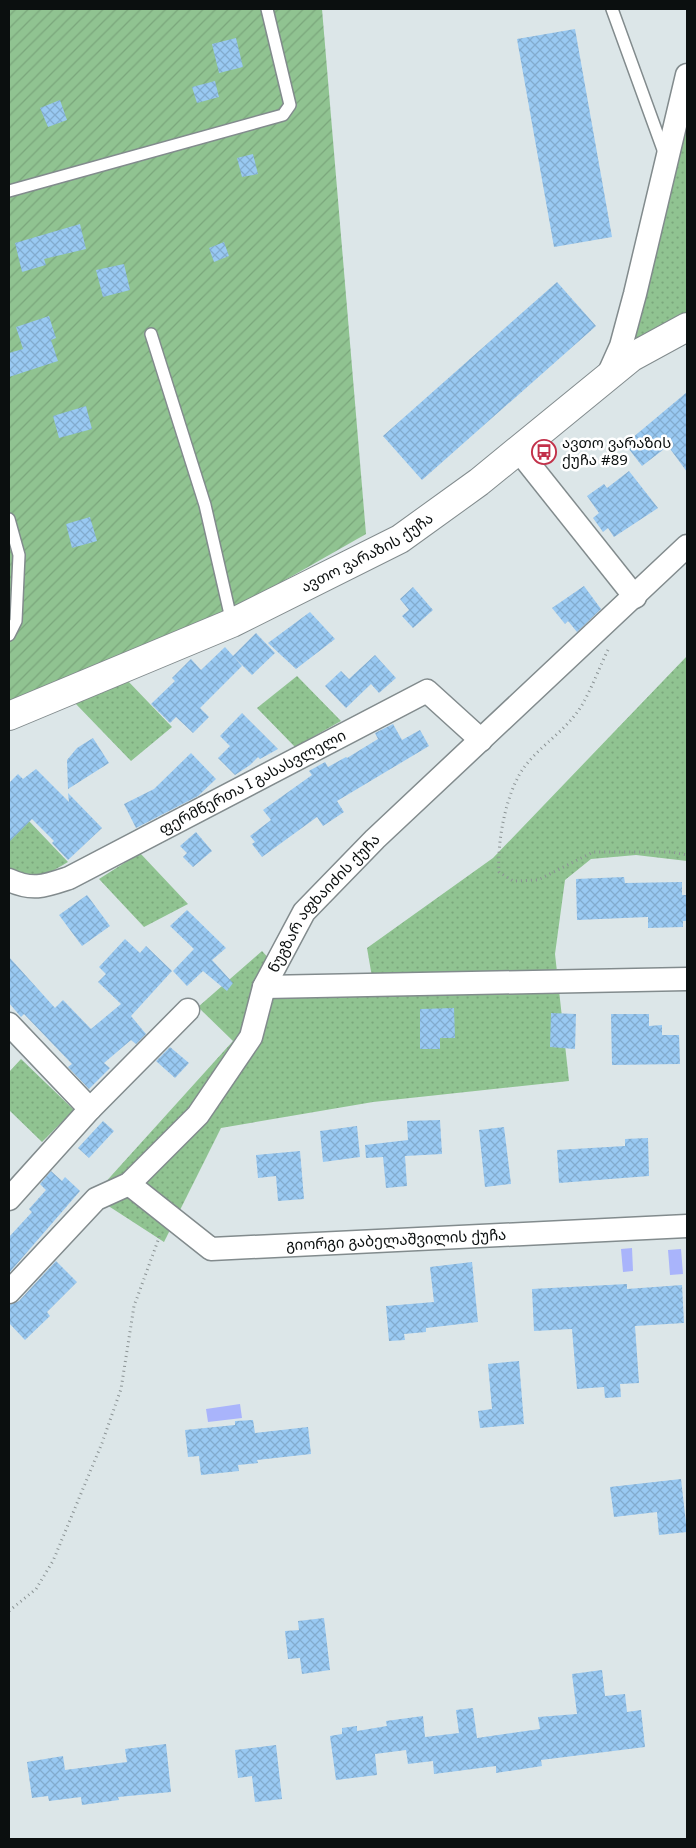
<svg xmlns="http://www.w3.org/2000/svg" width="696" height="1848" font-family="Georgia,'Noto Sans Georgian',serif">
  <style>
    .grass { fill: url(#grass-dots) }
    .garden { fill: url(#garden-furrows) }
    .water { fill: #a9b4fb }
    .building { fill: url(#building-cross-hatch) }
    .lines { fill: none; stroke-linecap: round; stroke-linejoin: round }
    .lane-casing { stroke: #828b8d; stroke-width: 14 }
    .street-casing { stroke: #828b8d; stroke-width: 25 }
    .secondary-casing { stroke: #828b8d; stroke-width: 30 }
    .path { stroke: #8b9394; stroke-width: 3; stroke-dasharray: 1 4; stroke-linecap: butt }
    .lane { stroke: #fff; stroke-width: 11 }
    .street { stroke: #fff; stroke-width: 22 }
    .secondary { stroke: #fff; stroke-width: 28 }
    .labels { text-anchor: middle; stroke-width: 5; stroke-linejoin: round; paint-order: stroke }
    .poi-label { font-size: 15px; fill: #0b0f0f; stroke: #fff; text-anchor: start }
    .street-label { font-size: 15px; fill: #0b0f0f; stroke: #fff }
  </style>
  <defs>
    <pattern id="grass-dots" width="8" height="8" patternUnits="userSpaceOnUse" patternTransform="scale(1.25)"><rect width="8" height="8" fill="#90c391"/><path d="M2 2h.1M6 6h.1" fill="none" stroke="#7ba67c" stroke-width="1.8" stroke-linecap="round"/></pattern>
    <pattern id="garden-furrows" width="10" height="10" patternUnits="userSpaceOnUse" patternTransform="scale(1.25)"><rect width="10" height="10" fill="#90c391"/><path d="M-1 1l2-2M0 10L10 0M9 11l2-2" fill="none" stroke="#7ba67c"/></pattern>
    <pattern id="building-cross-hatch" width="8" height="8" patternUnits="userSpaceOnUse" patternTransform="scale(1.25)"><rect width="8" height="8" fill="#99c9f2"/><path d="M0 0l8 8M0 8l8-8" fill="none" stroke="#82abce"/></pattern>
  </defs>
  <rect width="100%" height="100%" fill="#dce6e8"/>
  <path class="grass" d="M687 122V315L635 346 629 341Z
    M687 656V861L636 855 591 859 565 880 555 954 569 1081 373 1102 221 1128 164 1242 93 1196 233 1041 198 1007 262 951 285 976 373 983 367 948 493 858Z
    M297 676 341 721 295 747 257 708Z
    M127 680 172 727 131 761 75 703Z
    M9 800 68 862C41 878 38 881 9 868Z
    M140 853 188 904 144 927 99 879Z
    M21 1059 74 1110 42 1142 9 1110V1072Z"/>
  <path class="garden" d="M9 9H322L366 534 245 603 9 704Z"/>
  <path class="water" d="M632 1248 633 1271 623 1272 621 1249Z
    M681 1249 683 1274 670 1275 668 1250Z
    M240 1404 242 1418 208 1422 206 1409Z"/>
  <path class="building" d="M575 29 612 237 554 247 517 39Z
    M236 38 243 67 219 73 212 44Z
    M215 81 219 97 197 103 192 87Z
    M60 100 67 120 48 127 40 108Z
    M253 154 258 174 242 177 237 158Z
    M80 224 86 249 44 259 46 265 22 272 15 243Z
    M224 242 229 256 214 262 209 248Z
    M124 264 130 290 103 297 96 270Z
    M557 282 596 326 422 480 383 436Z
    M49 316 56 338 51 340 58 361 9 377V353L23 349 16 327Z
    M687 392V472L668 446 642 466 625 444Z
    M86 406 92 429 59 438 53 416Z
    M629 471 658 508 614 537 608 528 603 532 593 518 599 513 587 496 604 484 607 488Z
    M90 517 97 541 72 548 66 524Z
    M584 586 601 609 577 632 568 621 565 624 552 608Z
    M413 587 433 610 413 628 402 616 409 610 400 599Z
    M310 612 335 639 296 669 268 643Z
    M256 633 275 653 252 675 233 656Z
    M225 647 242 666 200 708 209 717 193 733 176 717 170 723 151 704 175 681 172 678 191 659 201 670Z
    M375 655 396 678 379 693 371 684 346 708 325 686 341 671 349 679Z
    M242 713 278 749 260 759 258 757 250 765 235 775 218 758 230 746 220 736Z
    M393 724 402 740 420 730 429 746 337 801 344 812 323 826 317 817 262 857 252 844 255 842 250 836 271 820 263 810 312 775 309 771 325 762 328 767 346 757 347 758 378 739 375 733Z
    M93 738 109 763 68 789 67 760 77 748Z
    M191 753 216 779 198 796 136 828 124 804 154 789Z
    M36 769 69 802 68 793 102 828 68 860 52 843 54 841 32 819 9 842V783L18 774 23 779Z
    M196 832 212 851 193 867 183 857 187 853 180 846Z
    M624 877 625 883 682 882V895H687V921H683V927L648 928V917L577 920 576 879Z
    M87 895 110 926 82 946 59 915Z
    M187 910 226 948 212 960 233 983 227 991 203 971 187 986 173 971 194 949 170 926Z
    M125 939 140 953 146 946 172 971 131 1016 146 1034 136 1044 131 1040 104 1063 110 1068 89 1089 68 1067 72 1064 24 1014 21 1017 9 1003V957L55 1008 63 1000 91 1029 121 1004 98 982 106 974 99 967Z
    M454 1008 455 1038H440V1049H420V1009Z
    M551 1013 576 1014 575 1049 550 1047Z
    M611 1014H649V1026L662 1025V1035H679L680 1064 612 1065Z
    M170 1047 189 1063 175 1078 156 1061Z
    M440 1120 442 1154 405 1156 407 1186 386 1188 383 1157 366 1158 365 1145 408 1140 407 1121Z
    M103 1121 114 1131 89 1158 78 1148Z
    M357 1126 360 1157 323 1162 320 1131Z
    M504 1127 511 1184 485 1187 479 1130Z
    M648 1138 649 1176 559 1183 557 1150 625 1146V1139Z
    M300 1151 304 1199 278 1201 276 1176 258 1178 256 1155Z
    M51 1171 62 1181 65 1177 80 1191 9 1273V1237L32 1212 29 1209 46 1190 40 1184Z
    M56 1261 77 1282 47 1312 50 1316 25 1340 9 1323V1305L19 1301Z
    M472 1262 478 1322 426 1328V1332L404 1334 405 1340 389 1341 386 1306 434 1302 430 1267Z
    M627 1284V1289L682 1285 684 1323 635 1326 639 1383 620 1384 621 1397 605 1398 604 1387 577 1389 572 1329 534 1331 532 1289Z
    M519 1361 524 1424 480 1428 478 1411 492 1409 488 1364Z
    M253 1420 255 1433 308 1427 311 1454 257 1460 258 1463 238 1465 239 1471 201 1475 199 1456 188 1457 185 1430 235 1425V1421Z
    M681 1479 687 1532 659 1535 657 1512 614 1517 610 1487Z
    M324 1618 330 1670 302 1674 300 1658 288 1659 285 1631 299 1630 298 1621Z
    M602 1670 605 1696 625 1694 627 1712 641 1710 645 1747 541 1760 542 1766 496 1773V1766L434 1774 433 1761 408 1764 406 1750 375 1754 377 1775 336 1780 330 1736 342 1734V1728L357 1726V1731L387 1726 386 1721 423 1716 425 1737 459 1733 456 1710 473 1708 477 1738 540 1729 538 1717 577 1714 572 1674Z
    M166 1744 171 1792 118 1797 119 1800 82 1805 81 1797 49 1801 48 1796 32 1798 27 1762 63 1756 65 1770 127 1762 125 1749Z
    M276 1745 282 1799 255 1802 252 1776 238 1778 235 1750Z"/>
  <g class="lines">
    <defs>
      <path id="lane" d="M612 9 665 155
        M9 191 283 115 290 105 267 9
        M151 334 205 505 232 623
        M9 519 19 555 16 621 9 635"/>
      <g id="street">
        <path d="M608 375 621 346 635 294 687 75"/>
        <path d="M518 450 635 597"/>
        <path id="s1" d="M9 880C33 891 45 886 69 878L427 691 481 740"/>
        <path d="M264 987 687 979"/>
        <path d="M9 1024 90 1109"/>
        <path id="s2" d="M129 1184 211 1249 687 1226"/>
        <path d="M9 1199 90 1109 188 1010"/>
        <path id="s3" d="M9 1292 96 1199 129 1184 198 1115 251 1037 264 987 304 912 375 839 687 546"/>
      </g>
      <g id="secondary">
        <path id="s4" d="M9 716 232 623 400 539 479 482 632 357 687 327"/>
      </g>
    </defs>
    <use href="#lane" class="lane-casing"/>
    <use href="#street" class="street-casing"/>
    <use href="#secondary" class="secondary-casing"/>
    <path class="path" d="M608 650C599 668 592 688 582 705 567 730 542 744 525 766 506 791 497 842 499 872L513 881 538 880 593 852H672L687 855
      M9 1611 36 1589 53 1561 102 1443 121 1389 134 1306 160 1235"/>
    <use href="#lane" class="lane"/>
    <use href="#street" class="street"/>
    <use href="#secondary" class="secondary"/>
  </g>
  <defs>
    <symbol id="bus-ring" viewBox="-11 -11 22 22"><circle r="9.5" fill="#fff" stroke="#c2314a" stroke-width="1.5"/><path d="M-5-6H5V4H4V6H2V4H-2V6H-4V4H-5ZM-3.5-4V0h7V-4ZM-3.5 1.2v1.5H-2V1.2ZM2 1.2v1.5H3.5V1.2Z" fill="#c2314a"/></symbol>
  </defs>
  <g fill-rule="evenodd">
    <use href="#bus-ring" x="530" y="438" width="28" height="28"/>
  </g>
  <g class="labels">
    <g class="poi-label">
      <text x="562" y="448">ავთო ვარაზის<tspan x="562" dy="17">ქუჩა #89</tspan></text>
    </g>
    <g class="street-label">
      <text dy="5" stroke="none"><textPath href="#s4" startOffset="394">ავთო ვარაზის ქუჩა</textPath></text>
      <text dy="5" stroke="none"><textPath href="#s1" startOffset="269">ფერმწერთა I გასასვლელი</textPath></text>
      <text dy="5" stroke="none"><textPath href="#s3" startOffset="511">ნუგზარ აფხაიძის ქუჩა</textPath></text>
      <text dy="5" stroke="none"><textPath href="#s2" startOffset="290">გიორგი გაბელაშვილის ქუჩა</textPath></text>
    </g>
  </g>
  <rect width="696" height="1848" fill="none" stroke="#0b0f0f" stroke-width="20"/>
</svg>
